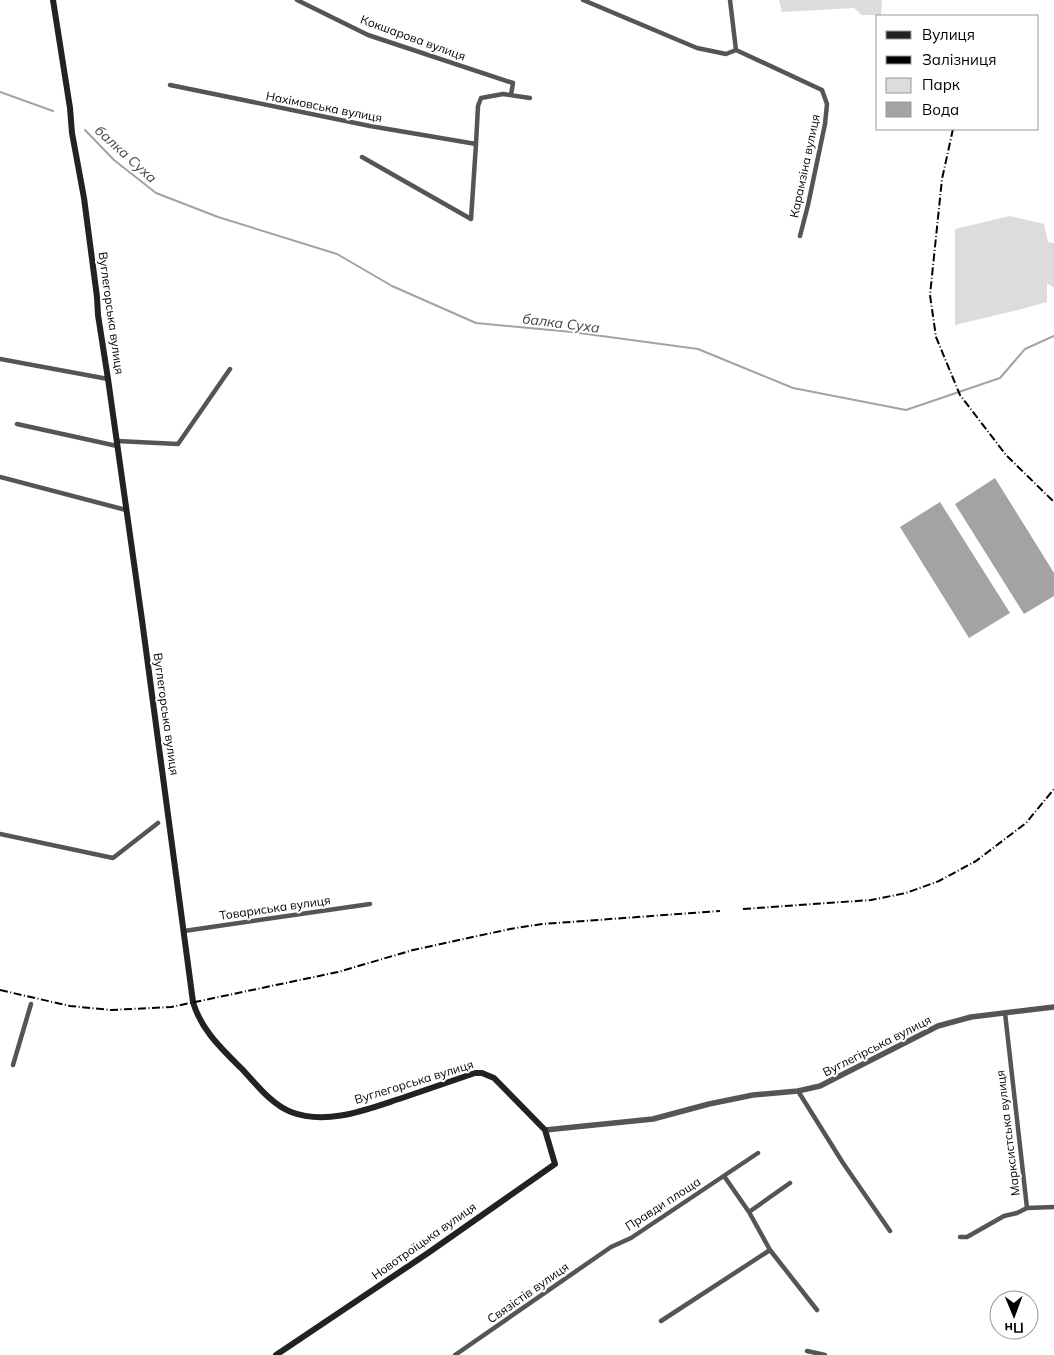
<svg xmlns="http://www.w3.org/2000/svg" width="1054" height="1355" font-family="Mulish,sans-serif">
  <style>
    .green { fill: #dcdcdc }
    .water { fill: #a3a3a3 }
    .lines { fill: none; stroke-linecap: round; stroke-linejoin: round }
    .stream { stroke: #a3a3a3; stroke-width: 2 }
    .minor { stroke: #555; stroke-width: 4.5 }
    .tertiary { stroke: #555; stroke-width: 5.5 }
    .secondary { stroke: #222; stroke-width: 6 }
    .rail { stroke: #000; stroke-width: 2; stroke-dasharray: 8 2.5 1 2.5; stroke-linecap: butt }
    .labels { text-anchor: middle; stroke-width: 4; stroke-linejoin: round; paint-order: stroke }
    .street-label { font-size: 12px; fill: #000; stroke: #fff }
    .water-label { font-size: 14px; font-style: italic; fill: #444; stroke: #fff }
  </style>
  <rect width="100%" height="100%" fill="#fff"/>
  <path class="green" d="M779 0H882L881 15H862L854 8 782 12Z
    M1010 216 1044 224 1048 242 1054 243V288L1047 283V302L1022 309 955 325V229Z"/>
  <path class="water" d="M995 478 1054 573V596L1024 614 955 504Z
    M940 502 1010 613 969 638 900 527Z"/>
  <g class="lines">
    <path class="stream" d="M0 92 53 111
      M85 130 114 160 156 193 218 217 337 254 392 286 476 323 572 332 698 349 793 388 906 410 1000 378 1025 349 1054 336"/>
    <path class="minor" d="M297 0 368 35 513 83 511 95
      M583 0 697 48 726 54 736 50 822 90 827 104 825 124 808 205 800 236
      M730 0 736 50
      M170 85 370 126 476 144 478 106 481 98 503 94 530 98
      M362 157 471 219 476 144
      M0 359 108 379
      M17 424 117 446
      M117 441 178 444 230 369
      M0 477 126 510
      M0 834 113 858 158 823
      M184 931 370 904
      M1005 1013 1027 1208
      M13 1065 31 1004
      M798 1091 843 1163 890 1231
      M724 1176 749 1212 770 1250 817 1310
      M1027 1208 1054 1207
      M749 1212 790 1183
      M960 1237H967L1004 1216 1017 1213 1027 1208
      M661 1321 770 1250
      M807 1351 825 1355
      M455 1355 611 1247 631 1238 758 1153"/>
    <path class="tertiary" d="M545 1130 653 1119 709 1104 753 1095 798 1091 820 1086 938 1026 971 1017 1054 1007"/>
    <path class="secondary" d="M53 0 70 108 72 133 84 198 97 297 98 315 108 379 142 620 193 1002C201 1030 222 1049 242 1069 256 1084 271 1104 291 1112 327 1126 368 1109 402 1098 426 1090 451 1081 475 1073H482L494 1078 545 1130 555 1164 428 1253 276 1355"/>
    <path class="rail" d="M953 129 942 179 930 295 936 337 960 395 1006 455 1054 502
      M743 909 871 900 906 893 939 881 976 861 1026 823 1054 789
      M0 990 70 1006 111 1010 171 1007 338 972 413 950 510 929 542 924 720 911"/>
  </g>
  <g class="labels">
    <g class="street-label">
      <text transform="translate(413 38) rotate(20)" y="4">Кокшарова вулиця</text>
      <text transform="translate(324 107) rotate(11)" y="4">Нахімовська вулиця</text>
      <text transform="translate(805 166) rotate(-78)" y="4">Карамзіна вулиця</text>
      <text transform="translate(111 313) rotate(82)" y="4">Вуглегорська вулиця</text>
      <text transform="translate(166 714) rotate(82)" y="4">Вуглегорська вулиця</text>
      <text transform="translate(275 908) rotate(-8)" y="4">Товариська вулиця</text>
      <text transform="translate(877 1046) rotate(-27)" y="4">Вуглегірська вулиця</text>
      <text transform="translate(414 1082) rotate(-17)" y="4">Вуглегорська вулиця</text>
      <text transform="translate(1008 1133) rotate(-97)" y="4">Марксистська вулиця</text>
      <text transform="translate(663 1204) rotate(-33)" y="4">Правди площа</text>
      <text transform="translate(424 1241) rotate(-35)" y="4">Новотроїцька вулиця</text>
      <text transform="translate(528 1293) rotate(-35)" y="4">Связістів вулиця</text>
    </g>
    <g class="water-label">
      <text transform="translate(126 154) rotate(42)" y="5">балка Суха</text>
      <text transform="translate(561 323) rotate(7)" y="5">балка Суха</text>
    </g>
  </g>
  <rect x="876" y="15" width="162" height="115" fill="#ffffff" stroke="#999999"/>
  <rect x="886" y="31" width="25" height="8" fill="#222222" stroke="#999999"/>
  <text x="922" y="40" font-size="15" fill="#000000">Вулиця</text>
  <rect x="886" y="56" width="25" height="8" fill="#000000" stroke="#999999"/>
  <text x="922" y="65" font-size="15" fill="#000000">Залізниця</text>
  <rect x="886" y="78" width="25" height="15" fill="#dcdcdc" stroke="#999999"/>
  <text x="922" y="90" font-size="15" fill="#000000">Парк</text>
  <rect x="886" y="102" width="25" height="15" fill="#a3a3a3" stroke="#999999"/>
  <text x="922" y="115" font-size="15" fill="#000000">Вода</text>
  <g transform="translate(1014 1315) rotate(179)"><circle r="24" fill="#ffffff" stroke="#999999"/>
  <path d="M0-4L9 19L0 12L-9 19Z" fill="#000000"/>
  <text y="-8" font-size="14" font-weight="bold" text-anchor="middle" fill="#000000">Пн</text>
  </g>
</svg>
